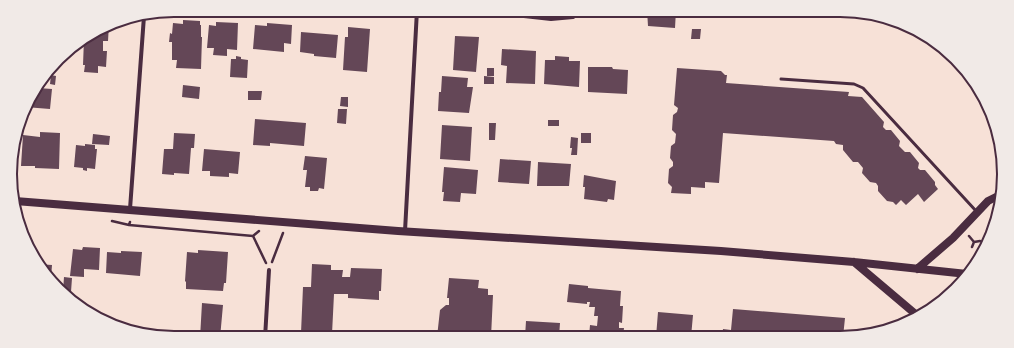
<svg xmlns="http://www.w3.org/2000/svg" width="1014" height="348" font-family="'PT Serif',serif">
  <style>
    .building { fill: #644757 }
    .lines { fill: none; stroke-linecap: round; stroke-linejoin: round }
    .path { stroke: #4a2c40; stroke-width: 2.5 }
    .service { stroke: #4a2c40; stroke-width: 3 }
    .minor { stroke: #4a2c40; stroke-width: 4 }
    .secondary { stroke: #4a2c40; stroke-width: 8 }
    .rim { fill: none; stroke: #4a2c40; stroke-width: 2 }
  </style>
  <rect width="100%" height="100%" fill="#f7e1d7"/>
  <path class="building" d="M647 10H676L675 28 648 26Z
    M183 20 200 21V25H201V37H202L201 69 176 68 177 60H172V42H169L170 33 172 34 173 23 183 24Z
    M216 22 238 23 237 50 227 49V56L213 55 214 48H207L209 25 216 26Z
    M267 23 292 25 291 44 284 43V52L253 49 255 25 267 26Z
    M109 24 108 41H103V51H107L106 67 98 66V73L84 72 85 65H83L84 39Z
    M348 27 370 29 367 72 343 70 345 37H348Z
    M692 29H701L700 39H691Z
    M301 32 338 35 336 58 314 56V54L300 52Z
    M455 36 479 37 476 72 453 70Z
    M502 49 536 51 535 84 506 83 507 66 501 65Z
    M236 56 241 57V59L248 60 247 78 230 77 231 59H236Z
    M555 56 569 57V61H580L579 87 544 84 545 60H555Z
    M588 67H612L613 69 628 70 627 94 588 92Z
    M487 68H494V76H487Z
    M677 68 721 71 725 75H727L726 83 849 92 848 96 862 97 884 122 883 127 886 130H891L900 141 899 146 905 152H910L919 163 918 168 920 170H925L935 182V185L938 189 924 202 918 194 906 205 901 200 896 205 893 202 887 201 878 191V186L876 183 870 182 862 173 863 168 858 162H853L843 150V145L836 144 834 141 723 133 719 183 705 182V188L691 187V194L671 193 672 187 668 183 669 169 673 166V162L670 158 671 146 675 143 676 134 672 130 673 115 677 112 678 108 674 105Z
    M51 75 56 76 55 85 50 84Z
    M442 76 468 78 467 87H473L469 113 438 111 439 92H441Z
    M484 76 494 77V84H484Z
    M183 85 200 87 199 99 182 97Z
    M38 88 52 89 50 109 25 107 27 101Z
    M248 91H262L261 100H248Z
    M341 97H348V107L340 106Z
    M338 109H347L346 124 337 123Z
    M255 119 306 123 304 146 270 143V146L253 145Z
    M548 120H559V126H548Z
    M489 123H496L495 140H489Z
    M442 125 472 127 470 161 440 159Z
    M40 132 60 133 59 169 35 168V166H21L23 135 40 137Z
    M174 133 195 134 194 148H191L189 174 174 173V175L162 174 164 149H173Z
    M581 133H591V143H581Z
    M93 134 110 136 109 145 92 144Z
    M571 137 578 138 577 155H571L572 148H570Z
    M85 144 95 145V149H97L95 169 87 168V171L83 170V168L74 167 76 145 85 146Z
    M204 149 240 152 238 174 229 173V177L210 176V171H202Z
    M305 156 327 158 324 189 319 188 318 191H310V187H305L307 170H303Z
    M500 159 531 161 529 184 498 182Z
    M538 162 571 164 569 186H537Z
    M444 167 478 170 476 194 461 193 460 202 443 201 444 192H442Z
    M584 175 616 181 614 200 608 199 607 202 584 199 585 187H583Z
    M83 247 100 248 99 270 84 269V277L70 276 73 249 82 250Z
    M198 250 228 252 226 283H224L223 291 186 289V282L185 281 187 252 198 253Z
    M121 251 142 252 140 276 106 273 107 252 121 253Z
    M37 264 52 265 51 278Z
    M312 264 331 265V270H343L342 277H350L351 268 382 269 381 291H379V300L348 298V294H334L332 334H334V338H303V334L301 333 303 287H311Z
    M64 277 72 278 71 292 63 291Z
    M449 278 479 280 478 288 488 289V295H493L491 337H437L440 310 446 305H449V298H447Z
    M569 284 588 286V288L621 291 620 306H623L622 323 619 322V328H624L623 337H589L590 325 597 326 598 316H594L595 307H589L590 302H587V304L567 302Z
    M202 303 223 305 220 338H200Z
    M733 309 845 318 843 337H722L723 329 731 330Z
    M658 312 693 315 691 337H656Z
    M526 321 560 323 559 337H525Z
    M130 330 142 331 141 334 132 332H130Z"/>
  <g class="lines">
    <path class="path" d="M112 221 129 225
      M130 222 129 225 253 236 259 231
      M253 236 266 263
      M969 236 974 242
      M972 247 974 242 980 241
      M272 262 283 233"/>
    <path class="service" d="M781 79 854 84 863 88 977 212"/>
    <path class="minor" d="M471 10 551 19 573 17 586 10
      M130 209 144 16
      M405 231 417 10
      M265 338 269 270"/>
    <path class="secondary" d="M15 201 398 231 721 251 854 262 967 274
      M854 262 919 317
      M917 269 953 238 988 201 1000 195"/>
  </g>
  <path d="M0 0H1014V348H0ZM174 17H840A157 157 0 0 1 997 174V174A157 157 0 0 1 840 331H174A157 157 0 0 1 17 174V174A157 157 0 0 1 174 17Z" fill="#f1eae7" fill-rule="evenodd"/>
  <path class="rim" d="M174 17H840A157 157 0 0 1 997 174V174A157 157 0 0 1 840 331H174A157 157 0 0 1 17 174V174A157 157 0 0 1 174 17Z"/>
</svg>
